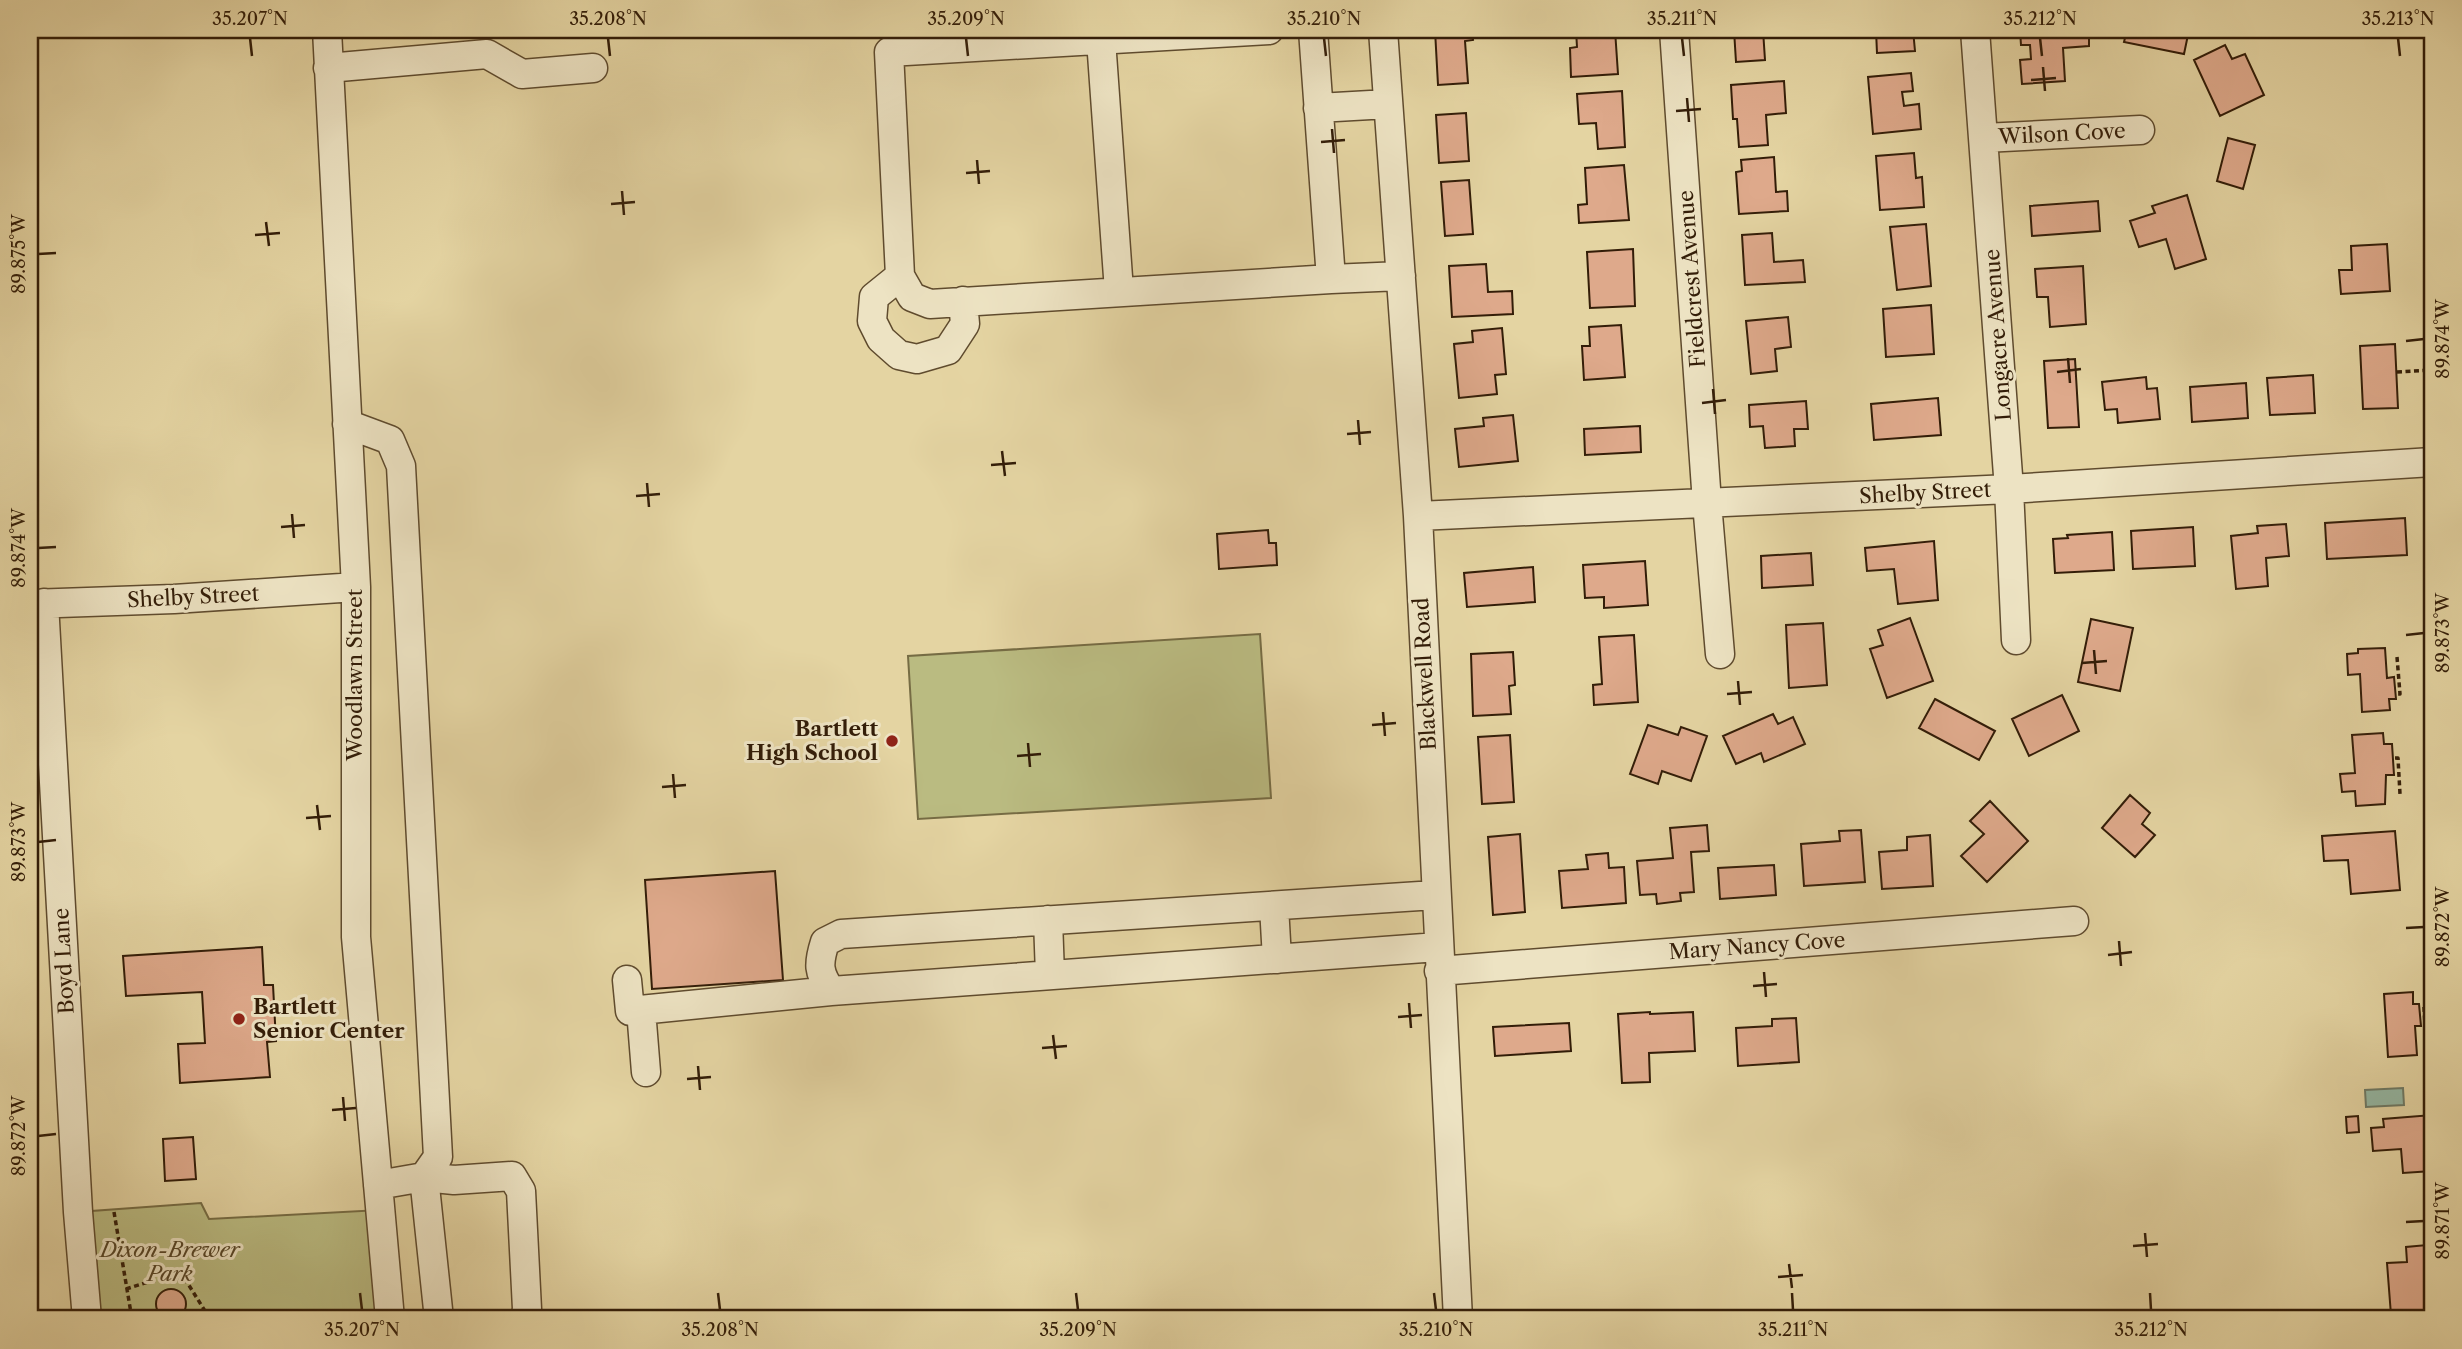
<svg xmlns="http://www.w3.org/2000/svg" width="2462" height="1349" font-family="'Libre Caslon Text',serif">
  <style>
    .green { fill: #babb81; stroke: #766c44; stroke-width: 2 }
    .water { fill: #95b8a4; stroke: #6e7a66; stroke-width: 2 }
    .building { fill: #dea98b; stroke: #331d08; stroke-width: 2 }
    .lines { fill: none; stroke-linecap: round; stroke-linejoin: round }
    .minor-casing { stroke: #5f4b2e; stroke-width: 31 }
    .path { stroke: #331d08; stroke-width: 3.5; stroke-dasharray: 5 3.5; stroke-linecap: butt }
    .minor { stroke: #ede3c3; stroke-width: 28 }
    .ticks { fill: none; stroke: #331d08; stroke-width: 2.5 }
    .poi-dot { fill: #8f2418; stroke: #ede3c3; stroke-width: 2.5 }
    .labels { text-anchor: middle; stroke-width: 6; stroke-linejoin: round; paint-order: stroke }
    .street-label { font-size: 21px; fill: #331d08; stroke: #ede3c3 }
    .poi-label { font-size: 21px; font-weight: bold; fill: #331d08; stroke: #ede3c3; text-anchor: end }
    .park-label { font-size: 21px; font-style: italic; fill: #554426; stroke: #ede3c3 }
    .neatline { fill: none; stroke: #331d08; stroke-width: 2.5 }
    .ticks-label { font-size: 18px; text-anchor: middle; fill: #331d08 }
  </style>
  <rect width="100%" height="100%" fill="#e4d4a2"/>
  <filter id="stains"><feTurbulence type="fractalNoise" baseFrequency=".00286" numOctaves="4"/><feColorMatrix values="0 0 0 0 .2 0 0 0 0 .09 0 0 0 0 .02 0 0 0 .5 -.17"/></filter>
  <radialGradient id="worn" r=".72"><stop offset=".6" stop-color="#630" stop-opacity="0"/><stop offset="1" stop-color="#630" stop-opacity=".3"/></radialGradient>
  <path class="green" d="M1260 634 1271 798 918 819 908 656Z
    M201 1203 209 1219 380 1210 391 1319H87L78 1212Z"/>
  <path class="water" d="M2403 1088 2404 1105 2366 1107 2365 1090Z"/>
  <path class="building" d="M1435 30H1472L1473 40 1465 41 1468 83 1438 85Z
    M1576 30H1615L1618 74 1571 77 1570 48 1577 47Z
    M1734 30H1763L1765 60 1736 62Z
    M1876 30H1913L1915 51 1877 53Z
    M2020 30H2089V46L2063 48 2065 81 2022 84 2020 60 2031 59 2030 45H2021Z
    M2127 30H2189L2184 54 2124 42Z
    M2225 45 2232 59 2245 54 2264 95 2220 116 2194 60Z
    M1911 73 1913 91 1902 92 1904 106 1919 104 1921 129 1873 134 1868 77Z
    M1784 81 1786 113 1766 115 1768 145 1739 147 1737 119H1733L1731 85Z
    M1622 91 1625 147 1598 149 1596 123 1579 124 1577 94Z
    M1466 113 1469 161 1439 163 1436 115Z
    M2228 138 2255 145 2243 189 2217 181Z
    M1914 153 1916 178 1922 177 1924 207 1880 210 1876 156Z
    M1774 157 1776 192 1787 191 1788 211 1739 214 1736 172 1742 171 1741 160Z
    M1624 165 1629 220 1579 223 1578 205 1587 204 1585 168Z
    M1469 180 1473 234 1445 236 1441 182Z
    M2187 195 2206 259 2175 269 2166 239 2139 247 2130 221 2155 213 2152 206Z
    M2098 201 2100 231 2032 236 2030 206Z
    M1926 224 1931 286 1897 290 1890 227Z
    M1772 233 1774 262 1803 260 1805 282 1745 285 1742 235Z
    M2387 244 2390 291 2341 294 2339 270H2352L2351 246Z
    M1633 249 1635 306 1590 308 1587 252Z
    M1486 264 1488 292 1512 291 1513 314 1452 317 1449 266Z
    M2083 266 2086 324 2050 327 2048 297H2037L2035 269Z
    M1931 305 1934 354 1886 357 1883 309Z
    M1788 317 1791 347 1775 349 1777 371 1751 374 1746 321Z
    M1621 325 1625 377 1584 380 1582 346H1590L1589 327Z
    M1502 328 1506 374 1495 375 1497 394 1459 398 1454 344 1473 342 1472 331Z
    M2395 344 2398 408 2363 409 2360 346Z
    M2075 359 2079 427 2048 428 2044 361Z
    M2313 375 2315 413 2270 415 2267 378Z
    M2146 377 2147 389 2157 388 2160 419 2118 423 2117 409 2105 410 2102 382Z
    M2246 383 2248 418 2192 422 2190 387Z
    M1938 398 1941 435 1874 440 1871 404Z
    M1806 401 1808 429H1794L1795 446 1765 448 1763 426 1750 427 1749 405Z
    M1513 415 1518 461 1459 467 1455 429 1484 426 1483 418Z
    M1640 426 1641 452 1585 455 1584 429Z
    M2405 518 2407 555 2327 559 2325 523Z
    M2286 524 2289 556 2266 558 2268 586 2236 589 2231 536 2258 533 2257 526Z
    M2193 527 2195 566 2133 569 2131 531Z
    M1268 530 1269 543H1276L1277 565 1219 569 1217 534Z
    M2112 532 2114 570 2055 573 2053 539 2068 538 2067 535Z
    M1934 541 1938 600 1898 604 1894 569 1867 571 1865 548Z
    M1811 553 1813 585 1762 588 1761 556Z
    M1645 561 1648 605 1604 608V597L1585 598 1583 565Z
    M1533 567 1535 602 1467 607 1464 573Z
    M1910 618 1933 681 1887 698 1870 649 1883 645 1878 630Z
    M2091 619 2133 628 2120 691 2078 682Z
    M1823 623 1827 685 1789 688 1786 625Z
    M1634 635 1638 702 1594 705 1593 685 1602 684 1599 637Z
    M2385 648 2387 678 2394 677 2396 699H2389L2390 710 2362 712 2360 674 2348 675 2347 654 2358 653V649Z
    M1513 652 1515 685 1509 686 1511 714 1473 716 1471 654Z
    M2062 695 2079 731 2029 756 2012 719Z
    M1935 699 1995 731 1979 760 1919 728Z
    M1773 714 1778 724 1793 717 1805 744 1764 762 1761 753 1736 764 1723 736Z
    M1648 725 1678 735 1681 727 1707 736 1691 781 1662 771 1658 784 1630 774Z
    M2383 733 2384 744H2392L2394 775H2386L2385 804 2356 806 2355 791 2342 792 2340 774 2355 773 2352 735Z
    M1510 735 1514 802 1482 804 1478 737Z
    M2130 795 2150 813 2142 824 2155 835 2135 857 2102 828Z
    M1990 801 2028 841 1987 882 1961 856 1984 834 1970 821Z
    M1707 825 1709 851 1691 852 1694 892 1680 893 1681 901 1657 904 1656 894 1640 895 1637 861 1673 858 1670 828Z
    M1861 830 1865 882 1804 886 1801 844 1840 841 1839 831Z
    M2395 831 2400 890 2351 894 2348 860 2324 861 2322 836Z
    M1520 834 1525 912 1493 915 1488 837Z
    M1930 835 1933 886 1882 889 1879 852 1907 850V837Z
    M1608 853 1609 868 1624 867 1626 903 1562 908 1559 871 1588 869 1586 855Z
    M1774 865 1776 895 1720 899 1718 868Z
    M775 871 783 980 652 989 645 880Z
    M262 947 264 985H273L276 1041 267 1042 270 1077 180 1083 178 1044 205 1043 202 992 126 996 123 956Z
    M2413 992V1004H2419L2421 1026H2415L2417 1055 2388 1057 2384 994Z
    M1650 1012V1014L1693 1012 1695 1051 1649 1053 1650 1082 1622 1083 1618 1014Z
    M1796 1018 1799 1062 1738 1066 1736 1028 1772 1026V1019Z
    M1569 1023 1571 1051 1495 1056 1493 1027Z
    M2432 1115V1171L2403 1173 2401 1149 2373 1151 2371 1128 2384 1127 2383 1119Z
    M2358 1116 2359 1132 2347 1133 2346 1117Z
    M193 1137 196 1179 165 1181 163 1139Z
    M2427 1245 2431 1313 2391 1315 2387 1263 2407 1262 2406 1247Z
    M156 1304a15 15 0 1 1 30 0a15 15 0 1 1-30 0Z"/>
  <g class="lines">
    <defs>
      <path id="minor" d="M327 30 356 587V937L390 1319
        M1269 30 889 52 900 276 912 297 930 304 1331 279
        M1313 30 1331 279 1401 276
        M1383 30 1418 516 1458 1319
        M1674 30 1707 503 1720 654
        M1975 30 2009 489 2016 640
        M1101 40 1119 291
        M328 68 487 54 522 74 593 68
        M1318 108 1388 104
        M1984 138 2140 130
        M900 276 874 297 872 321 881 339 899 355 917 359 948 350 965 324 963 301
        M347 424 390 440 401 466 438 1157 424 1177 378 1185
        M1418 516 2009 489 2432 462
        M44 603 78 1212 87 1319
        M30 604 174 599 356 587
        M1435 895 841 934 825 942C818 964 818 972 831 991L1438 947
        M1274 906 1277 959
        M1048 920 1050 975
        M1439 971 2074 921
        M627 980 630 1011 831 991
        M641 1010 646 1072
        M439 1319 424 1177 454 1180 512 1176 521 1191 527 1309 525 1319"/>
    </defs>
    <use href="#minor" class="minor-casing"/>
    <path class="path" d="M2397 372 2431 370
      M2397 657 2400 694H2397
      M2395 758H2398L2400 794
      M2424 1007 2426 1045
      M114 1212 132 1319
      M126 1289 151 1281 185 1279 210 1319"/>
    <use href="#minor" class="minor"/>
  </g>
  <path class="ticks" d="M250 38 252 56M608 38 610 56M966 38 968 56M1324 38 1326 56M1682 38 1684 56M2040 38 2042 56M2398 38 2400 56M2043 67 2045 91M2031 80 2056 78M1687 98 1689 122M1676 111 1701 109M1332 129 1334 153M1321 142 1345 140M977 160 979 184M966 173 990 171M622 191 624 215M611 204 635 202M266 222 269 246M255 235 280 233M38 254 56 253M2406 341 2424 339M2068 358 2070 383M2057 372 2081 369M1713 389 1715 414M1702 403 1726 400M1358 420 1360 445M1347 434 1371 432M1002 451 1005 476M991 465 1016 463M647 483 649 507M636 496 660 494M292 514 294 538M281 527 305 525M38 548 56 547M2406 635 2424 633M2094 650 2096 674M2082 663 2107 661M1738 681 1740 705M1727 694 1752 692M1383 712 1385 736M1372 725 1396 723M1028 743 1030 767M1017 756 1041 754M673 774 675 798M662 787 686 785M317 805 320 830M306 818 331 816M38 842 56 840M2406 928 2424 927M2119 941 2121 966M2108 955 2132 952M1764 972 1766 997M1753 986 1777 984M1409 1003 1411 1028M1398 1017 1422 1015M1053 1035 1056 1059M1042 1048 1067 1046M698 1066 700 1090M687 1079 711 1077M343 1097 345 1121M332 1110 356 1108M38 1136 56 1134M2406 1222 2424 1221M2145 1233 2147 1257M2133 1246 2158 1244M1789 1264 1792 1288M1778 1277 1803 1275M360 1293 362 1310M718 1293 720 1310M1076 1293 1078 1310M1434 1293 1436 1310M1792 1293 1793 1310M2150 1293 2151 1310"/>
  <g class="poi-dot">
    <circle cx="892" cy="741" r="7"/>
    <circle cx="239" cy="1019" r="7"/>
  </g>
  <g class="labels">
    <g class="street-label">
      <text transform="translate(2062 134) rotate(-3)" y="7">Wilson Cove</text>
      <text transform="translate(1692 279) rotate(-94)" y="7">Fieldcrest Avenue</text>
      <text transform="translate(1998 335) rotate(-94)" y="7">Longacre Avenue</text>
      <text transform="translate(1925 493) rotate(-3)" y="7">Shelby Street</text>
      <text transform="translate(193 597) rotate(-3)" y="7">Shelby Street</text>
      <text transform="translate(1425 674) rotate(-93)" y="7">Blackwell Road</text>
      <text transform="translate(355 675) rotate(-90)" y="7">Woodlawn Street</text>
      <text transform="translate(1757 946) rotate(-4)" y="7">Mary Nancy Cove</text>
      <text transform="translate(64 961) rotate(-93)" y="7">Boyd Lane</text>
    </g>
    <g class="poi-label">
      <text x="878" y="736">Bartlett<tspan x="878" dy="24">High School</tspan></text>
      <text x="253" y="1014" text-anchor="start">Bartlett<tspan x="253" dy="24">Senior Center</tspan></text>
    </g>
    <g class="park-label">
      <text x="170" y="1257">Dixon-Brewer<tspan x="170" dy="24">Park</tspan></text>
    </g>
  </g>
  <rect width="2462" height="1349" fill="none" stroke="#e4d4a2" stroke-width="77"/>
  <rect x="38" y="38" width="2386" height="1272" class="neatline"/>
  <g class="ticks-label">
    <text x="250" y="25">35.207°N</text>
    <text x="608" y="25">35.208°N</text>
    <text x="966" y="25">35.209°N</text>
    <text x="1324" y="25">35.210°N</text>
    <text x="1682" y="25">35.211°N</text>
    <text x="2040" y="25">35.212°N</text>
    <text x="2398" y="25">35.213°N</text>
    <text transform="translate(19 254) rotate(-90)" y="6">89.875°W</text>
    <text transform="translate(2443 339) rotate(-90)" y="6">89.874°W</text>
    <text transform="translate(19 548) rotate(-90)" y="6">89.874°W</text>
    <text transform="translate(2443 633) rotate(-90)" y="6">89.873°W</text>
    <text transform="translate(19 842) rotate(-90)" y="6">89.873°W</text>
    <text transform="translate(2443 927) rotate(-90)" y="6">89.872°W</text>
    <text transform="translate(19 1136) rotate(-90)" y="6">89.872°W</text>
    <text transform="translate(2443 1221) rotate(-90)" y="6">89.871°W</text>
    <text x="362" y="1336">35.207°N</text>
    <text x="720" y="1336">35.208°N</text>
    <text x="1078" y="1336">35.209°N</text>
    <text x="1436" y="1336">35.210°N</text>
    <text x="1793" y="1336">35.211°N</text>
    <text x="2151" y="1336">35.212°N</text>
  </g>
  <rect width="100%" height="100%" filter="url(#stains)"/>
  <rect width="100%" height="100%" fill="url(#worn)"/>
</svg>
